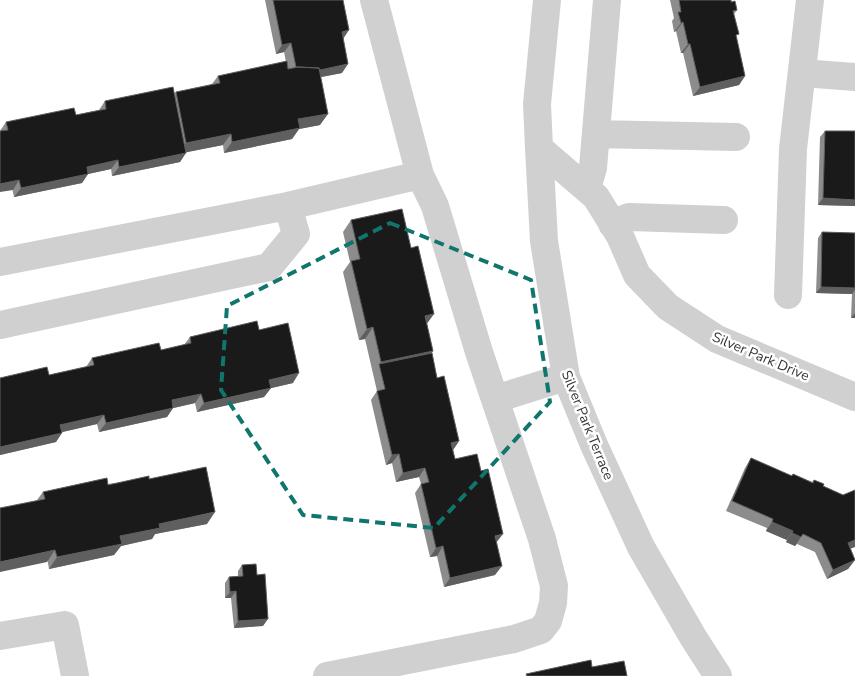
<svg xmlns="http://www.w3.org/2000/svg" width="855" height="676" font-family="'Nunito Sans',sans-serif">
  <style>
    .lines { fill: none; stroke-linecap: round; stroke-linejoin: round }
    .minor { stroke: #d0d0d0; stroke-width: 28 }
    .wall { fill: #8c8c8c }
    .shaded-wall { fill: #5f5f5f }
    .building { fill: #1a1a1a; stroke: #5f5f5f }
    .marked { fill: none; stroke: #0f766e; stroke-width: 4; stroke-dasharray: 10 6; stroke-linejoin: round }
    .labels { text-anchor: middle; stroke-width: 5; stroke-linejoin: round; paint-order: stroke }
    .street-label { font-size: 14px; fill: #333; stroke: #fff }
  </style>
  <rect width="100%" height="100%" fill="#fff"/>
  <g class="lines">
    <path class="minor" d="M547 0 537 104 539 148 596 197 620 236 637 275 668 307 717 339 855 397
      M802 73 855 77
      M596 134 736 137
      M539 148 544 241 566 377 594 445 641 547 693 637 718 676
      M587 189 593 168 607 0
      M612 224 629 217 724 220
      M0 262 288 206 420 175
      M788 295 793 149 810 0
      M0 325 269 267 296 234 288 206
      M495 399 566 377
      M0 636 65 625 75 676
      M327 676 514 639 541 630 548 621 553 603 554 586 542 539 479 352 435 206 420 175 374 0"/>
  </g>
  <path class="wall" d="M265 0H343V39L342 73 321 77 320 125 299 129 292 139 224 153 223 145 186 152 180 162 112 176 111 169 88 174 82 183 14 197 0 131 6 122 76 115 99 110 105 101 174 94 176 92 212 84 218 76 286 62 284 52 276 54Z
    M670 0H731L737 10 734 14 736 38 745 76 739 85 693 96 683 53H681L676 31 674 32 672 21 674 18Z
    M825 131 855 206 818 205 820 137Z
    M351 220 427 324 433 351 432 353 437 378 459 441 453 450 455 459 497 543 495 575 444 587 437 556 430 557 415 493 421 484 419 477 396 482 392 463 386 465 371 400 377 391 365 339 359 340 343 272 350 262 343 232Z
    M822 232 855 233V318H851L852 294 816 293 818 238Z
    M259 330 293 383 271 388 264 397 197 412 195 403 173 408 167 417 99 432 97 424 62 432 56 442 0 455V378L49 375 86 367 92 358 161 350 184 345 190 337Z
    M751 458 791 476 793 474 812 482 814 480 823 486 851 549 855 560 848 569 827 579 815 552 797 544 795 546 786 542 787 540 766 531 767 528 726 511 745 468Z
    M149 479 207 524 155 534 152 539 121 546 114 555 49 569 37 500 43 492Z
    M242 565 263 626 234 628 231 598H225V583L229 577 238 576V571Z"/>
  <path class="shaded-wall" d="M683 22 676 31 674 32 681 23Z
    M349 30 343 39 342 32Z
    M291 43 284 52 276 54 282 45Z
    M688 44H690L683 53H681Z
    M348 64 342 73 311 79 318 70Z
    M745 76 739 85 693 96 700 87Z
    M328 114 320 125 299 129 292 139 224 153 232 142 298 119Z
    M231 134 223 145 178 154 186 143Z
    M186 153 180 162 112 176 119 167Z
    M118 160 111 169 88 174 82 183 14 197 21 188 87 167Z
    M19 180 13 190 0 192V184Z
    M823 198 855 200V206L818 205Z
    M821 287 855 288V290L852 294 816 293Z
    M855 313V318H851Z
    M434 314 426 325 425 316Z
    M373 327 365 339 359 340 367 329Z
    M433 351 425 362 379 364 381 362Z
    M299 373 293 383 263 390 269 380Z
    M271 388 264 397 197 412 204 403Z
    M201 394 195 403 165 410 172 400Z
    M173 408 167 417 99 432 106 423Z
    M104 415 97 424 54 434 60 425Z
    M62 433 56 442 0 455V447Z
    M459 441 453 450 451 443Z
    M399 454 392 463 386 465 392 455Z
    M425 468 419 477 396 482 403 473Z
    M215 512 207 524 155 534 152 539 121 546 114 555 49 569 57 557 120 536 159 524Z
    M772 522 793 531 787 540 766 531Z
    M792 533 801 537 795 546 786 542Z
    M503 534 496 543 495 536Z
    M855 540V547L842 552 848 543Z
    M443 546 437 556 430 557 436 548Z
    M55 550 47 562 0 572V562Z
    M855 560 848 569 827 579 833 570Z
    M502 566 495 575 444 587 450 578Z
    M236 591 231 598H225L230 592Z
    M268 619 263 626 234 628 238 621Z"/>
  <path class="building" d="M273 0H343L349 30 342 32 348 64 320 70 319 68 296 67 291 43 282 45Z
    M679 0H731V2L735 1 737 10 733 11 739 34 736 35 745 76 700 87 690 44H688L683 22 681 23 678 12H681Z
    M287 61 288 69 298 67 319 68 328 114 298 119 300 128 232 142 231 134 186 143 176 92 220 83 218 76Z
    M173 87 186 153 119 167 118 160 87 167 88 174 21 188 19 180 0 184V131L8 130 6 122 74 108 76 115 106 109 105 101Z
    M825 131H855V200L823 198Z
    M402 209 411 248 418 246 434 314 425 316 433 351 381 362 373 327 367 329 351 261 360 259 351 220Z
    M822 232 855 233V288L821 287Z
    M257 321 259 330 288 323 299 373 269 380 271 388 204 403 201 394 172 400 173 408 106 423 104 415 60 425 62 433 0 447V378L47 367 49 375 94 365 92 358 159 343 161 350 191 343 190 337Z
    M432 353 437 378 444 376 459 441 451 443 455 459 477 454 481 471 488 469 503 534 495 536 502 566 450 578 443 546 436 548 421 484 429 482 425 468 403 473 399 454 392 455 377 391 385 389 379 364Z
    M751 458 792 476 793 474 813 483 814 480 824 484 823 486 843 495 855 490V540L848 543 855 560 833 570 821 543 803 534 801 537 792 533 793 531 772 522 773 519 732 501Z
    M206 467 215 512 159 524 160 528 120 536 122 544 57 557 55 550 0 562V508L45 499 43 492 107 478 108 485 149 476V479Z
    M256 564 257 575 265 574 268 619 238 621 236 591 230 592 229 577 243 576 242 565Z
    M591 660 592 667 624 661 627 676H527L526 674Z"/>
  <path class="marked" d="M390 223 531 280 550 402 434 528 303 515 221 390 227 306Z"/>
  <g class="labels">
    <g class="street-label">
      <text transform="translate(761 356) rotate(23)" y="5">Silver Park Drive</text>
      <text transform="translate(588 425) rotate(68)" y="5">Silver Park Terrace</text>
    </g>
  </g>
</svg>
